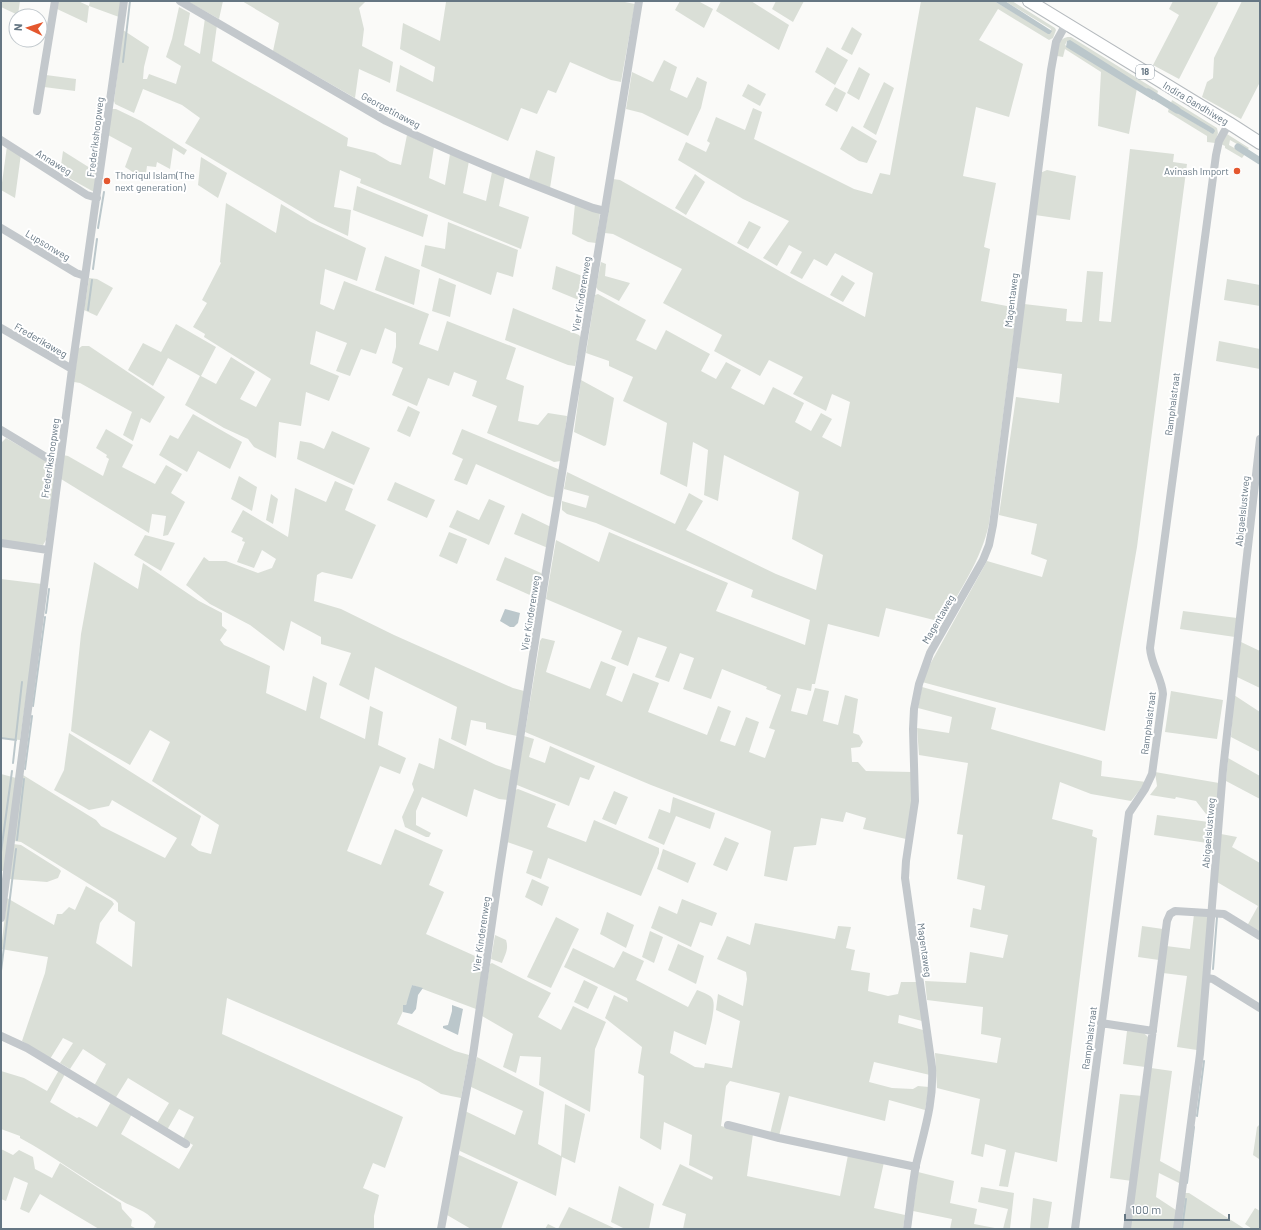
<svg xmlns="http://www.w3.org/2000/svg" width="1261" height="1230" font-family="Barlow,sans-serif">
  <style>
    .green { fill: #dadfd7 }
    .water { fill: #bbc7cb }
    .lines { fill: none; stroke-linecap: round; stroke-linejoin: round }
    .stream { stroke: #bbc7cb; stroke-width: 2 }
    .canal { stroke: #bbc7cb; stroke-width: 7 }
    .primary-casing { stroke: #b5babe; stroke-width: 14 }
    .minor { stroke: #c3c8cc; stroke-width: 8 }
    .primary { stroke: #fff; stroke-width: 12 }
    .poi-dot { fill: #e4572e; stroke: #fff; stroke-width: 1.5 }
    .labels { text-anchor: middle; stroke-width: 4; stroke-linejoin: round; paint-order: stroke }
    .shield { fill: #fff; stroke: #939fa8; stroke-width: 1 }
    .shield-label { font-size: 9px; font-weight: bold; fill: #657683 }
    .street-label { font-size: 10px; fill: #657683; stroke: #fff }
    .poi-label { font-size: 10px; fill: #657683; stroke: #fff; text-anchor: end }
  </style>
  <rect width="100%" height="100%" fill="#fafaf8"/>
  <path class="green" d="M1 1H20L18 15 1 7Z
    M57 1H78L89 6 90 1H122L119 17 89 6 87 23 57 9Z
    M187 1H223L219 19Z
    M242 1H366L359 8 364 29 362 46 393 62 390 83 359 69 355 98 273 51 279 23Z
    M443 1H620L635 4 621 82 611 80 570 62 556 93 548 90 537 114 521 108 508 141 396 91 400 65 433 82 435 67 400 49 403 23 440 41 446 2Z
    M680 1H698L713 9 704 28 675 10Z
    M721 1H751L789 25 779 50 716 11Z
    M776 1H804L793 22 772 9Z
    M921 1H994L1050 34 1051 29 1005 1H1012L1055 28 1056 30 1053 38 1049 40 998 9 979 40 1023 64 1009 117 976 107 963 176 996 183 984 247 990 249 981 301 1017 308 989 524C981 560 960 590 942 622L886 608 879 637 828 624 815 684H812L811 691 797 688 791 711 807 715 815 688 829 691 823 721 838 725 845 695 858 699 853 733 859 735 863 742 860 747 851 748 852 762H858L866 771 912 772V804L906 839 863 829 866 818 846 812 843 822 821 818 816 845 794 847 787 881 764 876 771 831 651 785 525 732 540 641 542 638 555 641 546 672 590 689 601 661 616 667 606 695 622 702 633 673 659 683 648 712 707 735 718 706 731 711 720 741 735 746 746 717 759 722 749 752 765 758 775 730 769 728 781 695 766 689 767 687 722 669 711 699 683 689 694 658 680 653 669 682 655 677 667 647 638 637 628 666 611 659 622 631 546 599 556 540 599 562 609 532 728 583 716 611 805 645 810 620 751 597 753 590 596 523 567 514 562 510V501L586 508 589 496 564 489 567 472 675 524 689 493 703 501 686 530 776 574 816 590 823 555 792 539 799 492 724 455 718 501 704 495 708 450 693 442 687 487 660 474 667 423 623 401 633 377 609 366V361L586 353 595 295 598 294 646 320 636 340 656 350 666 330 710 354 701 371 716 379 726 362 741 370 731 388 764 405 773 387 804 403 795 422 811 431 821 413 832 419 822 437 841 447 850 402 832 394 826 411 793 394 803 377 769 360 760 376 714 351 722 335 663 303 682 269 613 234 605 233 613 179 620 180 799 282 865 317 873 273 835 253 827 266 814 259 802 279 790 273 802 252 789 245 777 266 763 258 789 221 743 199 678 160 686 142 706 152 710 143 707 141 716 117 745 130 753 108 762 112 754 139 854 189 872 194 880 173 890 175Z
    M1173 1H1219L1179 79 1153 65 1179 15 1169 9Z
    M1242 1H1260V82L1241 119 1202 97 1207 82 1213 78 1214 58Z
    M179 7 190 13 184 45 200 54 205 18 217 25 212 61 348 138 347 146 375 153 390 162 401 165 407 135 434 147 429 178 445 185 450 154 469 161 463 193 486 201 492 172 505 177 499 206 529 217 521 249 360 183 361 179 340 170 334 207 351 210 348 236 318 222 185 143 200 118 182 105 143 89 134 113 115 104 114 101 123 30 149 47 144 67 143 79H147L149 74 176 84 181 66 166 57 172 39Z
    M852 27 862 34 852 55 841 49Z
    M1071 37 1158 91 1157 95 1067 41 1065 45 1137 88 1129 134 1098 126 1101 72 1065 49 1063 57 1057 56C1058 46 1059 36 1071 37Z
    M827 47 848 60 835 85 815 72Z
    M664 60 677 67 670 90 687 98 697 77 707 82 701 108 688 136 642 113 626 109 632 72 653 82Z
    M859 67 870 74 859 100 847 93Z
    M46 75 76 79 75 91 44 87Z
    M884 82 894 88 876 135 863 127Z
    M748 84 766 94 760 106 742 96Z
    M835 87 846 93 837 112 825 105Z
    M1172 100 1217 128 1218 133 1215 143 1207 142V136L1168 112 1169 107 1211 133 1171 103Z
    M112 109H116L141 121 187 150 184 155 173 148 170 169 157 162 156 167 147 166 145 180 125 167 132 148 108 135Z
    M852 126 877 141 867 163 859 161 840 149Z
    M1227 134 1249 148 1247 150 1230 140 1229 145 1245 154 1242 158 1225 148V146L1221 144Z
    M7 146 21 154 15 198 1 190Z
    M1130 149 1174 154 1173 162 1187 164 1137 547 1105 731 922 682 929 666 987 561 1042 577 1047 560 1031 554 1037 524 999 515 1016 397 1059 403 1062 374 1017 368 1024 304 1067 309 1066 321 1082 322 1087 271 1103 272 1099 321 1111 322Z
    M536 150 555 157 550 188 529 179Z
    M63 151 98 173 94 192 60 173Z
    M201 157 227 173 218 198 198 185Z
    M1047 170 1076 176 1070 220 1035 215 1040 173Z
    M695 174 705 182 686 215 675 208Z
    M357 186 428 215 423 237 353 210Z
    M226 203 276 233 281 204 311 222 366 248 357 281 325 269 320 304 334 310 344 281 429 314 419 344 438 351 447 321 516 348 506 379 524 386 518 421 538 425 548 413 567 416 561 461 554 462 550 460 487 433 497 406 472 396 477 381 454 372 449 386 428 378 417 406 392 395 403 368 392 363 396 347V333L385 328 376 354 361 349 350 376 336 371 347 343 316 331 310 364 339 376 329 401 306 392 301 426 279 422 276 458 254 447 248 439 224 428 185 405 200 376 168 358 153 386 128 370 143 343 161 352 176 324 216 347 201 376 216 384 231 357 255 372 240 399 256 407 271 379 204 337 205 334 193 327 207 303 202 300 221 263 220 262Z
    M575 204 600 213 596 243 588 242 572 234Z
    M749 221 761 227 748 249 737 243Z
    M448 222 518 250 513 277 497 272 491 295 421 266 425 245 445 249Z
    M385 256 420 270 414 305 375 290Z
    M601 262 606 264 605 276 630 283 619 301 598 290 596 287Z
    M556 266 590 279 586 303 552 289Z
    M842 275 855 283 843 302 830 295Z
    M89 278 97 279 113 288 97 316 84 310Z
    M439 278 456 285 450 317 432 311Z
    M1227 279 1260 285V306L1224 300Z
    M513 308 579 335 581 338 575 366 568 365 505 340Z
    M1219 341 1260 349V369L1216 361Z
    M82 346H89L165 397 150 423 141 418 133 441 123 435 132 412 80 383 74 382 78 349Z
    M581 380 614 398 606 445 604 446 574 432Z
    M408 406 420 412 410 437 397 431Z
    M193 414 242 442 230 469 198 451 187 472 159 455 170 435 178 439Z
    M106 429 133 445 122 467 155 484 166 465 182 474 171 493 185 502 168 535 163 536 166 516 152 514 149 533 61 479 63 455 68 456 103 476 109 459 106 457 107 455 96 448Z
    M462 429 558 469 560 471 556 498 548 496 476 464 467 485 454 480 463 459 452 454Z
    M332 431 370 448 354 485 297 459 300 441 311 443 324 449Z
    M6 438 56 467 46 540 43 545 1 541V443Z
    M239 476 257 487 252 511 231 499Z
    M335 481 353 489 345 510 376 525 352 579 322 572 317 575 314 601 341 609 394 635 513 688 524 691 517 736 486 729V723L471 720 466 746 451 739 457 707 375 667 369 700 339 685 351 653 321 644V637L291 621 284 651 250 625 210 604 186 585 204 557 209 561H226L258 573 272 568 276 559 262 550 254 568 237 562 245 542 242 541 243 538 231 532 243 510 288 537 295 488 326 502Z
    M395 482 435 500 427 518 387 500Z
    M271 494 278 499 273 524 266 520Z
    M489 499 505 506 489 545 449 527 457 510 479 520Z
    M522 513 551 527 548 548 514 534Z
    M449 532 467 539 457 564 439 556Z
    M145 535 175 543 161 571 134 555Z
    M505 557 541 573 543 575 540 597 532 596 496 580Z
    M94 562 138 589 143 563 199 601 222 613V626L227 630 220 640 224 645 270 666 266 693 306 711 313 676 327 683 320 718 365 739 370 706 383 712 378 745 406 758 400 774 380 766 347 851 381 865 395 829 443 850 429 885 444 892 426 934 484 960 476 1009 412 985 410 996 397 1024 455 1051 469 1055 461 1098 441 1094 419 1081 227 998 222 1034 403 1117 385 1168 373 1163 363 1188 379 1195 374 1216V1229H153L156 1222C144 1209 136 1209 122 1201 87 1181 55 1157 20 1138V1136L1 1129V1071L24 1078 47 1091 59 1070 65 1074 50 1102 77 1118 79 1117 97 1127 111 1102 132 1114 121 1134 179 1169 193 1145 183 1139 194 1117 179 1109 167 1130 157 1123 169 1103 128 1078 115 1099 94 1086 106 1064 83 1049 70 1069 60 1063 73 1043 63 1038 50 1059 22 1041 45 973 48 957 1 949 7 898 54 925 57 914H62L69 907 75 910 86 886 112 901 114 904 100 923 96 943 132 967 135 922 118 911V903L115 900 21 842 14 841 23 775 96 820 101 826 165 858 177 838 112 800 109 806 89 810 54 790 64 770 69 733 201 816 191 845 199 851 211 854 219 825 152 781 170 742 150 730 130 765 71 731 81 634Z
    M1 579 42 584 20 740 1 738Z
    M1183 611 1237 618 1235 637 1180 629Z
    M1241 642 1260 651V688L1237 677Z
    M922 687 996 708 991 729 1102 761 1101 776 1146 782 1131 801 1091 794 1060 782 1052 819 1093 830 1092 836 1097 838 1057 1162 1015 1152 1008 1187 999 1186 1006 1150 985 1144 983 1157 971 1154 980 1099 937 1088 935 1053 997 1063 1001 1038 981 1034 983 1007 927 1000 925 981 966 983 970 952 1003 958 1008 935 970 927 973 908 981 910 985 886 957 879 963 835 957 834 968 763 919 755 917 728 949 733 952 717 918 708Z
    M1171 691 1223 700 1217 739 1165 732Z
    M1234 695 1260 712V752L1231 737Z
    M524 736 534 739 529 757 545 763 550 746 595 766 589 780 580 777 569 806 517 785V779Z
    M439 738 496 765 511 770 512 772 508 800 499 799 474 789 467 817 422 797 416 811V825L431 833 429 837H426L405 827 402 817 414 790 412 784 419 763 434 769Z
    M1228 758 1260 776V799L1226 781Z
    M1155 772 1219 783 1216 815 1206 814 1196 801 1176 797 1175 799 1150 795 1157 786Z
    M1 774 16 778 4 870 1 872Z
    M518 789 556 804 547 827 586 842 594 820 659 848V853L641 896 548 858 541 879 526 873 533 851 507 842 515 790Z
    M614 791 628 797 616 825 602 819Z
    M673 797 715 813 710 829 676 816 664 845 648 838 659 809 670 813Z
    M1157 815 1216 823 1214 844 1154 835Z
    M1221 834 1237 837 1232 847 1260 863V934L1247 926 1258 906 1217 882Z
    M725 837 739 843 727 871 713 865Z
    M13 844 21 845 59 869 61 871 58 878 47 882 9 879Z
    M663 849 696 863 688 883 657 869Z
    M532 879 549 887 542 906 525 897Z
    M682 899 717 913 712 926 700 922 691 947 651 928 659 906 677 914Z
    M607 912 634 925 626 948 600 934Z
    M1194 914 1210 916 1197 1050 1177 1047 1187 976 1163 973 1166 946 1190 949Z
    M556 917 579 929 551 988 527 977Z
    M755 923 835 939 838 926 851 927 846 948 855 950 851 970 870 973 868 991 888 996 898 994 901 982H917L922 1021 899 1015 898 1023 923 1030 930 1075 874 1062 869 1082 892 1088 913 1089 918 1086 929 1087 925 1110 889 1100 885 1121 789 1096 779 1136 770 1134 780 1093 730 1081 726 1086 721 1126 753 1134 747 1176 840 1196 848 1155 884 1162 874 1208 905 1215 903 1229H683L686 1214 662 1205 680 1164 712 1180 713 1177 689 1165 692 1135 664 1122 661 1150 640 1138 644 1076 638 1073 642 1047 605 1018 614 995 628 1002 627 998 564 967 573 948 614 968 623 951 644 961 636 980 688 1007 697 990C702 992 712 995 713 1000 716 1009 708 1036 706 1045L674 1031 670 1053 695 1067 704 1068 705 1063 732 1068 740 1021 716 1010 718 994 743 1006 747 979 746 972 717 959 727 936 750 945Z
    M1142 926 1163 929 1159 960 1138 957Z
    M650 931 663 937 654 963 642 957Z
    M495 935 506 940C509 949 505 955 502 963L491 959Z
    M678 944 704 956 696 984 668 970Z
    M492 963 551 993 538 1017 561 1030 573 1006 606 1022 595 1049 590 1112 539 1085 541 1057 520 1056 516 1073 503 1067 513 1034 482 1016 490 964Z
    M584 980 598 987 588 1009 574 1002Z
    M1127 1031 1144 1033 1149 1038 1145 1067 1123 1064Z
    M477 1057 544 1092 538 1144 561 1156 565 1104 585 1114 575 1163 562 1157 556 1196 460 1151 459 1148 465 1111 515 1135 523 1111 469 1086Z
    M1151 1068 1172 1071 1160 1161 1182 1173 1181 1184 1159 1173 1156 1197 1179 1212 1176 1229H1129Z
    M1120 1094 1143 1096 1132 1181 1110 1178Z
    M1260 1124V1158L1259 1159 1253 1155 1257 1127Z
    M1 1149 13 1155 19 1150 33 1157 35 1169 52 1178 60 1163 121 1203 122 1209 132 1220 131 1226 137 1229H99L40 1194 29 1213 20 1209 28 1183 14 1177 6 1201 1 1199Z
    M459 1155 518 1182 501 1229H471L447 1215 457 1157Z
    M918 1172 954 1181 950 1203 977 1209 974 1224 1000 1229H950L952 1219 913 1211Z
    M619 1186 654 1204 649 1229H625L611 1222Z
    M981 1187 1014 1193 1010 1229H1003L1008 1209 978 1202Z
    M1185 1193H1189L1245 1229H1179Z
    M1033 1198 1052 1202 1048 1229H1030Z
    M569 1207 616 1229H545L548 1224 558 1229Z
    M1255 1208 1260 1211V1229H1252L1245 1224Z"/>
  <path class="water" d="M994 1H1005L1052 31 1050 34H1048Z
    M1070 40 1157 95 1153 100 1066 47 1067 41Z
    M1171 103 1214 129 1215 131 1213 134 1211 133 1170 109Z
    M505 609 520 613 518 623 514 627H510L500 621Z
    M412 985 423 988 418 995 416 1009 412 1014 403 1012V1005H406Z
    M452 1005 463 1009 458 1035 443 1028V1026L448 1025 452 1011Z"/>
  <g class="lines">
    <path class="stream" d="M123 62 130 1
      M98 228 104 192
      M93 269 97 239
      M88 310 92 280
      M46 613 49 589
      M33 706 45 617
      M1 738 16 740
      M13 763 22 682
      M25 769 32 716
      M17 840 24 779
      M1 852 12 771
      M1213 969 1217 917
      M1 971 16 849
      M1197 1116 1204 1061
      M1187 1183 1194 1127
      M1182 1229 1186 1199"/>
    <path class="canal" d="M1148 92 1177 110
      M1238 147 1260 161"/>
    <defs>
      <path id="primary" d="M1029 1 1229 123 1260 143"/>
    </defs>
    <use href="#primary" class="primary-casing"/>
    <path class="minor" d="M180 1 386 121C453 154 523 181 593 208L605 211
      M37 111 55 1
      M1 140 87 195 97 198
      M1 228 76 273 85 276
      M1 328 72 369
      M1 430 59 465
      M1 543 48 550
      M1 918 72 369 124 1
      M1207 978 1213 979 1260 1008
      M1101 1023 1153 1031
      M1 1036 27 1048 186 1144
      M728 1125 779 1138 916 1167
      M441 1229 473 1055 499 874 546 571 639 1
      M907 1229C910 1208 912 1186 916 1165 924 1131 934 1103 932 1067L905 878 906 861 915 801 913 729 914 709 919 684 930 653 983 560 989 545 993 525 1051 70 1056 42 1066 24
      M1075 1229 1129 813 1145 789 1152 774 1163 694C1162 678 1151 665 1150 648L1216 155 1219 141 1229 123
      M1127 1229 1167 921 1170 914 1175 911 1224 914 1260 936
      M1177 1229 1200 1054 1223 770 1260 439"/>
    <use href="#primary" class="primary"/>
  </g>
  <g class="poi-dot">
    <circle cx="1237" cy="171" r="4"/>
    <circle cx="107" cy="181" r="4"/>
  </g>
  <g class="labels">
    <rect class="shield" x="1136" y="65" width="18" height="14" rx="3"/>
    <g class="shield-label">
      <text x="1145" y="75">18</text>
    </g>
    <g class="street-label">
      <text transform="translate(1196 103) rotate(31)" y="4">Indira Gandhiweg</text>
      <text transform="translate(391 110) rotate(28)" y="4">Georgetinaweg</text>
      <text transform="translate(95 137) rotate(-83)" y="4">Frederikshoopweg</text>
      <text transform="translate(54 162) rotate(32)" y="4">Annaweg</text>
      <text transform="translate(48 245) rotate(31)" y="4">Lupsonweg</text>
      <text transform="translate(581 294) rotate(-81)" y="4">Vier Kinderenweg</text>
      <text transform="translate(1011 300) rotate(-83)" y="4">Magentaweg</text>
      <text transform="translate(41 340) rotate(30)" y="4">Frederikaweg</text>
      <text transform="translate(1172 404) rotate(-83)" y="4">Ramphalstraat</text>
      <text transform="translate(50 458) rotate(-82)" y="4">Frederikshoopweg</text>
      <text transform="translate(1242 511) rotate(-84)" y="4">Abigaelslustweg</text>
      <text transform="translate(530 613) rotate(-81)" y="4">Vier Kinderenweg</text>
      <text transform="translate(938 619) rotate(-60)" y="4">Magentaweg</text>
      <text transform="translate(1148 723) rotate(-83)" y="4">Ramphalstraat</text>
      <text transform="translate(1208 833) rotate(-85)" y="4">Abigaelslustweg</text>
      <text transform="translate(481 934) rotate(-82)" y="4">Vier Kinderenweg</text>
      <text transform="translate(925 950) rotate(82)" y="4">Magentaweg</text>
      <text transform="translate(1089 1038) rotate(-83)" y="4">Ramphalstraat</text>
    </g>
    <g class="poi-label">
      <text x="1229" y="175">Avinash Import</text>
      <text x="115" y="179" text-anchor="start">Thoriqul Islam(The<tspan x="115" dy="12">next generation)</tspan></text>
    </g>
  </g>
  <rect width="1261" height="1230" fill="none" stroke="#657683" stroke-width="4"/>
  <g transform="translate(28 28) rotate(274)"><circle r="19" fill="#ffffff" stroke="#c1c8cd"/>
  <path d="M0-3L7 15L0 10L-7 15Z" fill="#e4572e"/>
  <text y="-6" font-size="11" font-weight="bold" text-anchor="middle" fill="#657683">N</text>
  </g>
  <path d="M1125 1214v6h104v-6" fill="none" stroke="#657683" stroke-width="2"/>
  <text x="1131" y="1214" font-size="12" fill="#657683" stroke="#ffffff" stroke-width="3" paint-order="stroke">100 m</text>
</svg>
